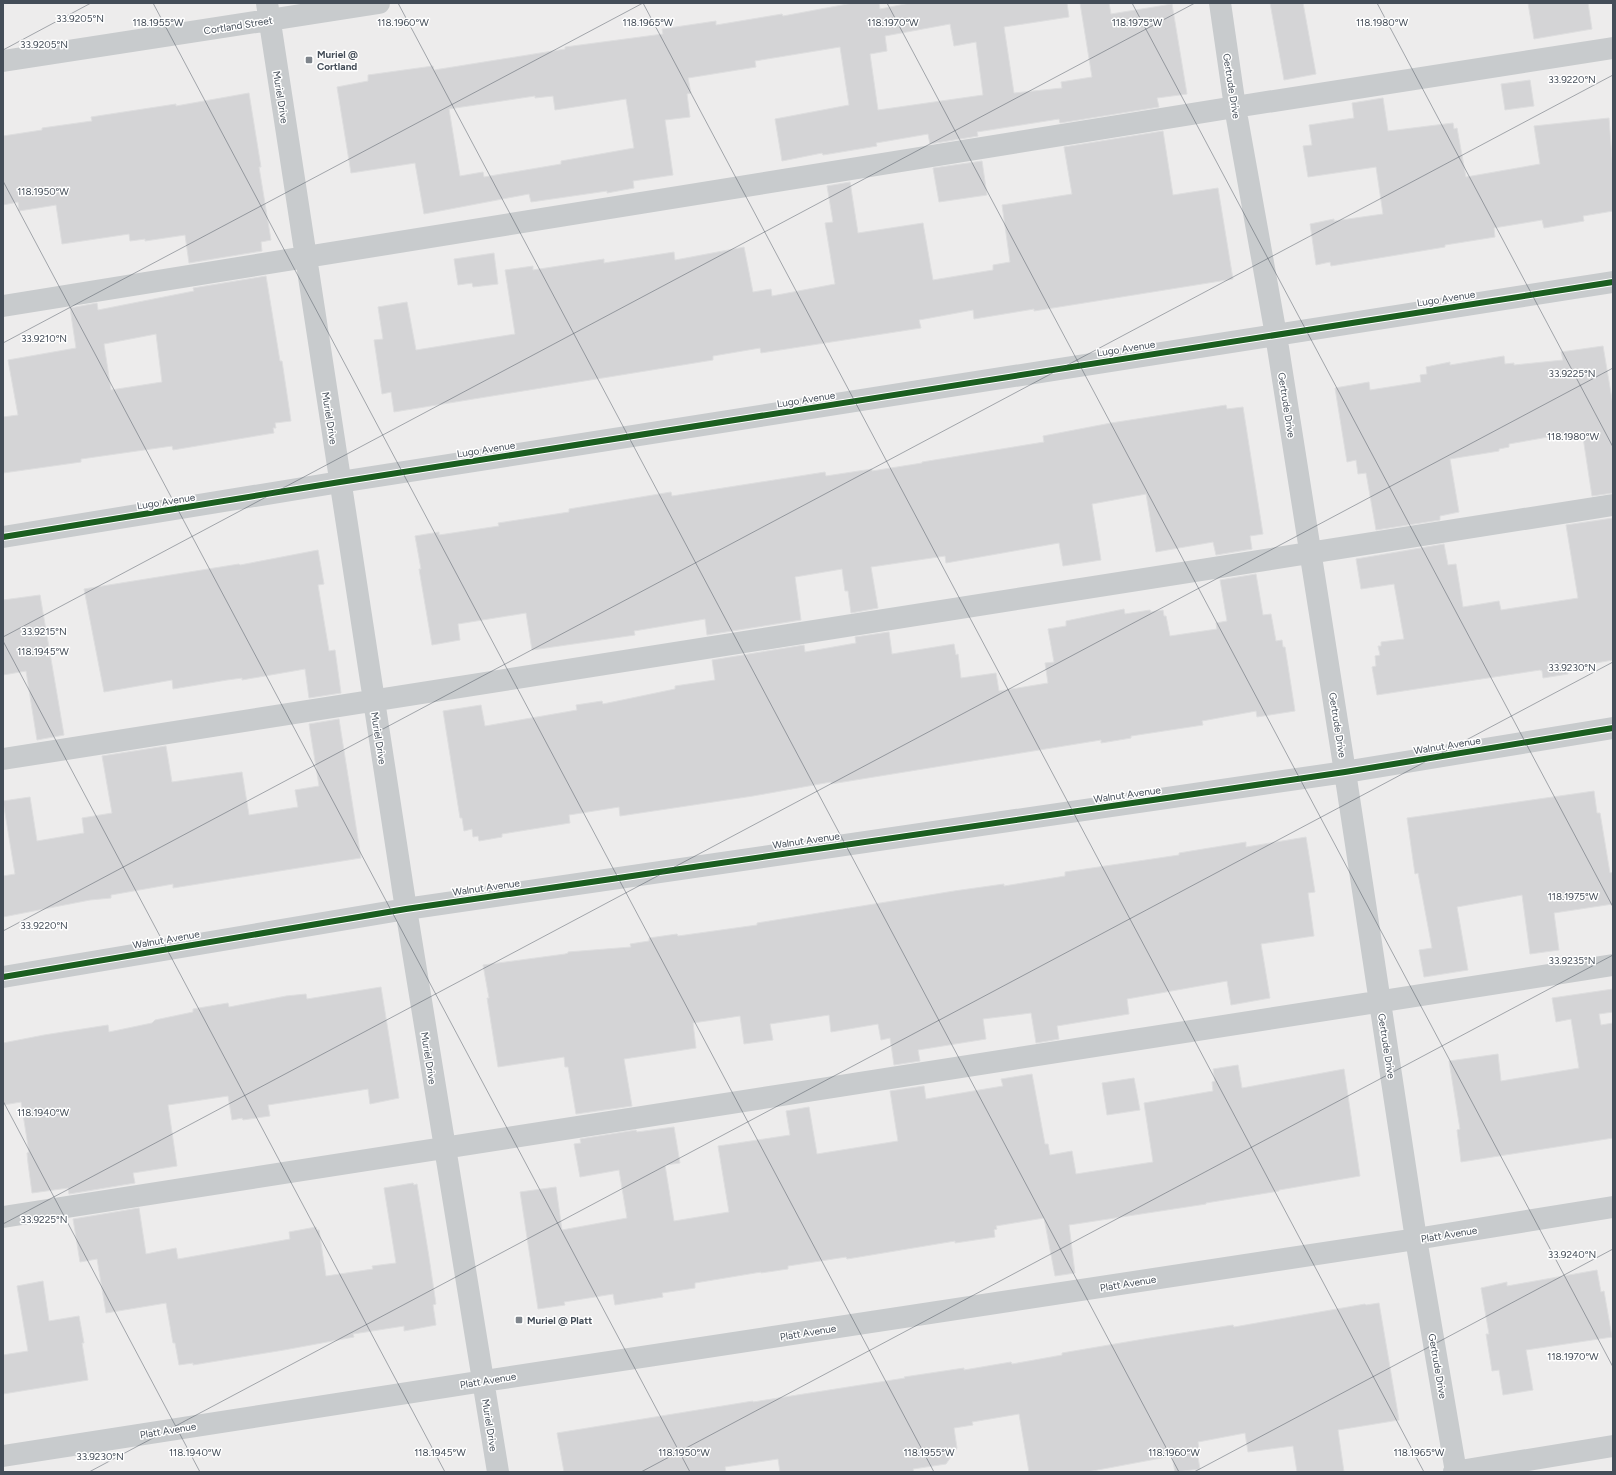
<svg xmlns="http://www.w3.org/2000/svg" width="1616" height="1475" font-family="Figtree,sans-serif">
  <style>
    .building { fill: #d4d4d6; stroke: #dededf; fill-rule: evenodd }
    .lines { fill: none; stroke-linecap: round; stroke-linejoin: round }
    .minor { stroke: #c8cbcd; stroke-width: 22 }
    .cycleway-casing { stroke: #fff; stroke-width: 8 }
    .cycleway { stroke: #1b5e20; stroke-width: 6 }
    .ticks { fill: none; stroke: #444d58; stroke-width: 1; stroke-opacity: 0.45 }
    .poi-dot { fill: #7f858c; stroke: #fff; stroke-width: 1.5 }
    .labels { text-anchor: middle; stroke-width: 3; stroke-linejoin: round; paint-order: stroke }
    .street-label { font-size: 10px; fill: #444d58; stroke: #fff }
    .poi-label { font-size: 10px; font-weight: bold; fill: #444d58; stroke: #fff; text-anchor: start }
    .ticks-label { font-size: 10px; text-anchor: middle; fill: #444d58; stroke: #fff; stroke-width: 3; stroke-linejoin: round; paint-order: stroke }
  </style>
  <rect width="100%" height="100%" fill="#edecec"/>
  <path class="building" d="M853 3H879L880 9 910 3H1067L1069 17 1004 27 1014 93 1062 88 1061 82 1092 77 1080 3H1109L1111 14 1172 4 1187 94 1157 98 1159 107 1060 123 1059 119 977 132 978 136 930 144 928 134 876 143 877 146 823 155 822 153 782 161 775 119 849 105 840 47 755 61 756 67 688 78 691 93 687 94 690 117 665 120 673 175 633 181 634 188 607 193V191L531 202 529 194 424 214 415 163 351 173 337 87 368 81V75L433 66 434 70 565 49V47L663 34 662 29 716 21V25L782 14 783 16ZM950 24 954 46 976 42 983 95 878 110 870 54 887 51 885 36ZM535 96V98L553 96 555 110 626 99 634 148 561 161V164L484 177 483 172 460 176 449 109Z
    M1270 3H1303L1316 74 1284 80Z
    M1528 3H1588L1592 29 1534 39Z
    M1530 80 1534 106 1505 110 1501 84Z
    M249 93 261 167H259L271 240 261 242 262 251 189 263 185 235 145 241V239L130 241 129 234 62 244 56 205 19 211 18 202 3 205V136L42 130V128L92 121 91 117 176 104V106Z
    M1383 98 1388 131 1453 123 1454 129 1457 128 1466 177 1540 164 1534 126 1609 118 1613 171V211L1583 216 1584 221 1544 228 1542 220 1494 228 1495 237 1445 245V247L1331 266 1330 262 1316 265 1310 224 1334 219V221L1383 214 1376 167 1308 177 1303 146 1312 145 1309 125 1354 118 1352 103Z
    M1163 131 1173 195 1218 188 1233 279 1034 311V309L974 319 973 310 919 320 921 328 761 353 760 348 713 356V360L394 412 391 392 382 394 374 340 383 339 378 307 407 302 416 350 515 334 505 270 533 266V270L604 259V263L674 252 675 260 744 247 753 292 771 289 772 296 835 284 825 223 833 222 827 186 850 182 858 233 923 223 933 280 993 270V265L1010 262 1002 205 1072 194 1064 147Z
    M982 161 987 195 939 202 933 168Z
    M494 253 498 284 473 287 472 283 458 285 454 259Z
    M266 276 280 361H282L291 421 275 423 276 428H273L274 433 173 450 172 446 81 459V462L3 473V417L18 415 8 360 76 348 70 308 97 303 98 310 194 291 193 288ZM156 334 162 382 111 390 104 344Z
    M1603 346 1613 405V493L1592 496 1582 431 1509 444V447L1499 449V451L1450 459 1459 512 1440 516V520L1376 530 1366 473 1358 474 1356 460 1347 462 1335 388 1369 382 1370 390 1421 382 1420 375 1427 374 1426 367 1450 362V365L1504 356 1505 364 1514 363V365L1563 360 1561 352Z
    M1226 405 1227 409 1243 407 1263 534 1250 536 1252 549 1216 555 1213 542 1156 552 1146 494 1092 504 1101 560 1063 566 1059 543 946 563 945 556 871 567 878 608 851 613 848 591H845L842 569 795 577 801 620 707 635 705 619 634 631 635 635 532 650 526 613 458 624 460 640 432 645 419 569H421L415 536 439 532V535L499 526 498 523 569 512V509L671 492 672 496 825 472 826 476 872 469V471L922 463V462L1044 442 1043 436 1111 423Z
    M1613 518V660L1567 668 1568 674 1543 678 1542 671 1540 670 1377 695 1372 667 1376 666 1375 656 1380 655 1378 646H1381V642L1404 639 1394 584 1361 589 1356 559 1444 544 1448 565 1456 564 1463 607 1499 601 1501 610 1578 598 1566 525Z
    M318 550 324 584 318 585 329 651 335 650 341 693 309 698 305 669 242 680V678L227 680 173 689 172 680 104 692 84 589 239 564 240 565Z
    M1256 574 1263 615 1271 614 1276 641 1282 640 1283 647H1285L1295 711 1257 717 1256 711 1202 721 1203 725 1131 736V738L1101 743V740L831 784V782L753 796 620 816 619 807 569 815 570 823 502 834V837L479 841 478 836 473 837 472 829 464 831 462 818H460L443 711 481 705 485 726 577 710 576 705 602 701 603 704 675 689V686L715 680 712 660 804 645 805 652 856 643 855 637 889 632 892 654 954 644 956 655 958 654 961 678 996 673 999 691 1048 683 1045 663 1054 662 1048 629 1066 626V621L1124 609 1125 614 1150 610 1151 612 1163 610 1164 616H1166L1170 636 1217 629 1216 623 1227 621 1220 580Z
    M40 595 64 735 37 740 26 671 3 675V600Z
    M339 719 361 858 173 888V884L111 895V898L90 900 3 917V876L15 874 3 801 30 797 37 841 84 833 82 818 112 813 102 756 166 746 172 782 242 772 249 815 298 807 295 790 319 786 309 724Z
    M1594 791 1597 813H1600L1610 873 1613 872V904L1554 913 1559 950 1530 954 1522 895 1457 907 1468 970 1424 977 1419 950 1432 948 1418 873 1415 874 1407 818Z
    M1306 837 1315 892 1308 893 1314 936 1261 944 1270 998 1231 1005 1227 981 1127 999 1129 1014 1057 1026 1059 1039 1036 1043 1031 1013 983 1019 986 1039 918 1050 920 1061 894 1065 890 1038 881 1040 878 1024 831 1032 829 1015 770 1024 773 1040 744 1044 740 1016 693 1023 696 1048 624 1059 632 1106 576 1114 568 1067H565L564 1057 498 1067 487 998H489L483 965 565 954 568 953V952L631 947 630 944 649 941V938L677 934 678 936 757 925V923L954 891 1004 884V886L1065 876V872L1179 855V853L1246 842V847Z
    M381 987 399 1098 370 1104 368 1089 268 1105 270 1116 243 1120 242 1118 232 1120 228 1096 168 1105 177 1166 133 1173 135 1183 69 1194 68 1188 32 1193 28 1163 27 1153 29 1152 21 1102 3 1105V1043L44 1035 108 1025 109 1032 152 1023 155 1020 193 1012V1009L228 1003 229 1007 286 996 306 994 307 999Z
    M1613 989V1012L1599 1014 1601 1025 1613 1023V1138L1461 1162 1457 1130 1460 1129 1449 1061 1498 1054 1501 1081 1579 1068 1571 1019 1556 1022 1552 998Z
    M1238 1065 1242 1088 1344 1069 1360 1176 1279 1190V1191L1206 1203V1204L1069 1225 1075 1273 1055 1276 1044 1218 996 1226 997 1229 994 1230 995 1237 955 1243V1241L847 1259 846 1257 788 1266V1269L761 1273V1272L695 1283V1288L662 1293 663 1297 615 1305 613 1294 564 1302 565 1305 538 1309 520 1192 556 1187 562 1230 627 1218 619 1170 580 1177 574 1144 581 1143 580 1139 636 1130 637 1132 674 1127 680 1163 665 1165 674 1221 729 1212 718 1146 790 1135 786 1111 809 1107 817 1154 898 1141 890 1091 924 1086 926 1099 1003 1086 1001 1079 1032 1074 1045 1144H1048L1050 1155 1072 1151 1076 1174 1153 1162 1144 1103 1213 1091 1212 1082 1215 1081 1213 1069Z
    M1134 1078 1140 1110 1107 1115 1102 1083Z
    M413 1183 414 1185 417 1184 429 1257 436 1304 433 1305 436 1325 404 1331V1326L353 1334 354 1337 284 1350 193 1365V1363L179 1365 175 1343H173L166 1303 106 1313 97 1259 80 1262 73 1219 139 1208 146 1254 176 1248 178 1259 290 1239 289 1232 316 1227 317 1230H319L326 1276 373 1269 372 1266 396 1263 384 1188Z
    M1597 1270 1601 1292 1604 1291 1612 1337 1526 1350 1533 1390 1503 1395 1499 1370 1492 1371 1486 1334H1489L1481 1288 1507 1282V1286Z
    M43 1281 49 1321 79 1316 84 1343H82L88 1380 3 1394V1355L28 1351 17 1286Z
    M1379 1303 1399 1420 1338 1430 1344 1472H1297L1293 1446 1248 1452 1245 1433 1198 1442 1199 1450 1197 1451 1200 1469 1175 1472 1172 1456 1087 1472H1029L1019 1414 972 1422 973 1425 954 1428 957 1448 946 1464 913 1469 914 1472H780L778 1459 725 1467 726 1472H564L557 1433 753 1401V1402L905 1378 904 1377 964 1368V1370L1011 1362 1012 1364 1062 1355V1353L1150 1338 1233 1325 1234 1327 1365 1304 1366 1305Z"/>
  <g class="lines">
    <path class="minor" d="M267 3 406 909 498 1472
      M1220 3 1235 107 1276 335 1345 772 1416 1239 1456 1472
      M3 61 379 3
      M3 306 1235 107 1613 48
      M3 537 340 482 1613 282
      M3 759 1613 505
      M3 977 406 909 1345 772 1613 728
      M3 1217C539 1131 1077 1051 1613 965
      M3 1456 484 1381 1416 1239 1613 1207
      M1454 1472 1613 1446"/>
    <defs>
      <path id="cycleway" d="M3 537 340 482 1613 282
        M3 977 406 909 1345 772 1613 728"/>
    </defs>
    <use href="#cycleway" class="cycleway-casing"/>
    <use href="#cycleway" class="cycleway"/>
  </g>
  <path class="ticks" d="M153 3 934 1472M398 3 1179 1472M643 3 1424 1472M887 3 1613 1367M1132 3 1613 907M1377 3 1613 447M3 50 91 3M3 181 690 1472M3 343 643 3M3 637 1195 3M3 641 445 1472M3 931 1613 75M3 1101 200 1472M3 1224 1613 368M89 1472 1613 662M641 1472 1613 955M1194 1472 1613 1249"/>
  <g class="poi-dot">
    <rect x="305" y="56" width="8" height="8" rx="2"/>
    <rect x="515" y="1316" width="8" height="8" rx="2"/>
  </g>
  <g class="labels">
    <g class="street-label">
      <text transform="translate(238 25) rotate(-9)" y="4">Cortland Street</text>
      <text transform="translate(1232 86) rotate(81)" y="4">Gertrude Drive</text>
      <text transform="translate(281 97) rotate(81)" y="4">Muriel Drive</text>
      <text transform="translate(1446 298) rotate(-9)" y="4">Lugo Avenue</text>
      <text transform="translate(1126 348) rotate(-9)" y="4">Lugo Avenue</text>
      <text transform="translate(806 399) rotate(-9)" y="4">Lugo Avenue</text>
      <text transform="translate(1287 405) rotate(81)" y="4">Gertrude Drive</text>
      <text transform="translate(330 418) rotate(81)" y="4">Muriel Drive</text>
      <text transform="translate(486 449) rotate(-9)" y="4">Lugo Avenue</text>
      <text transform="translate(166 501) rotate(-9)" y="4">Lugo Avenue</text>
      <text transform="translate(1338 725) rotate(81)" y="4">Gertrude Drive</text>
      <text transform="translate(379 738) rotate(81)" y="4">Muriel Drive</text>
      <text transform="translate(1447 745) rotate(-9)" y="4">Walnut Avenue</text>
      <text transform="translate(1127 794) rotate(-8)" y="4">Walnut Avenue</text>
      <text transform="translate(806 840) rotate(-8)" y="4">Walnut Avenue</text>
      <text transform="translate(486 887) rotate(-8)" y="4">Walnut Avenue</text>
      <text transform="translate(166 939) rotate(-10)" y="4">Walnut Avenue</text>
      <text transform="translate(1387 1046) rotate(81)" y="4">Gertrude Drive</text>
      <text transform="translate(429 1058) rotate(81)" y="4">Muriel Drive</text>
      <text transform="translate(1449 1234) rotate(-9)" y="4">Platt Avenue</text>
      <text transform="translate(1128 1283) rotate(-9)" y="4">Platt Avenue</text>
      <text transform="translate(808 1332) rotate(-9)" y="4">Platt Avenue</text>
      <text transform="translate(1438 1366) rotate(80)" y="4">Gertrude Drive</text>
      <text transform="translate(488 1380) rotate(-9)" y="4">Platt Avenue</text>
      <text transform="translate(490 1425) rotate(81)" y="4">Muriel Drive</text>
      <text transform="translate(168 1430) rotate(-9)" y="4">Platt Avenue</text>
    </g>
    <g class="poi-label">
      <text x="317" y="58">Muriel @<tspan x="317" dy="12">Cortland</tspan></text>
      <text x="527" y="1324">Muriel @ Platt</text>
    </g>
  </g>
  <g class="ticks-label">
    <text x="80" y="22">33.9205°N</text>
    <text x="158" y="26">118.1955°W</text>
    <text x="403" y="26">118.1960°W</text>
    <text x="648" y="26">118.1965°W</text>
    <text x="893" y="26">118.1970°W</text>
    <text x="1382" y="26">118.1980°W</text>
    <text x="1137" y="26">118.1975°W</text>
    <text x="44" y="48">33.9205°N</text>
    <text x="1572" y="83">33.9220°N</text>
    <text x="43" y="195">118.1950°W</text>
    <text x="44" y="342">33.9210°N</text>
    <text x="1572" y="377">33.9225°N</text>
    <text x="1573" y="440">118.1980°W</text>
    <text x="44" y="635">33.9215°N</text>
    <text x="43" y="655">118.1945°W</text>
    <text x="1572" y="671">33.9230°N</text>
    <text x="1573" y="900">118.1975°W</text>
    <text x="44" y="929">33.9220°N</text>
    <text x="1572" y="964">33.9235°N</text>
    <text x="43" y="1116">118.1940°W</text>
    <text x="44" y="1223">33.9225°N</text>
    <text x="1572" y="1258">33.9240°N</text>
    <text x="1573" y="1360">118.1970°W</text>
    <text x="195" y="1456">118.1940°W</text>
    <text x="440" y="1456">118.1945°W</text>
    <text x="684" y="1456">118.1950°W</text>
    <text x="929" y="1456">118.1955°W</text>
    <text x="1174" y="1456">118.1960°W</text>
    <text x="1419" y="1456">118.1965°W</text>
    <text x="100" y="1460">33.9230°N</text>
  </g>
  <rect width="1616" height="1475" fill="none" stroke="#444d58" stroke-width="8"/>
</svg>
